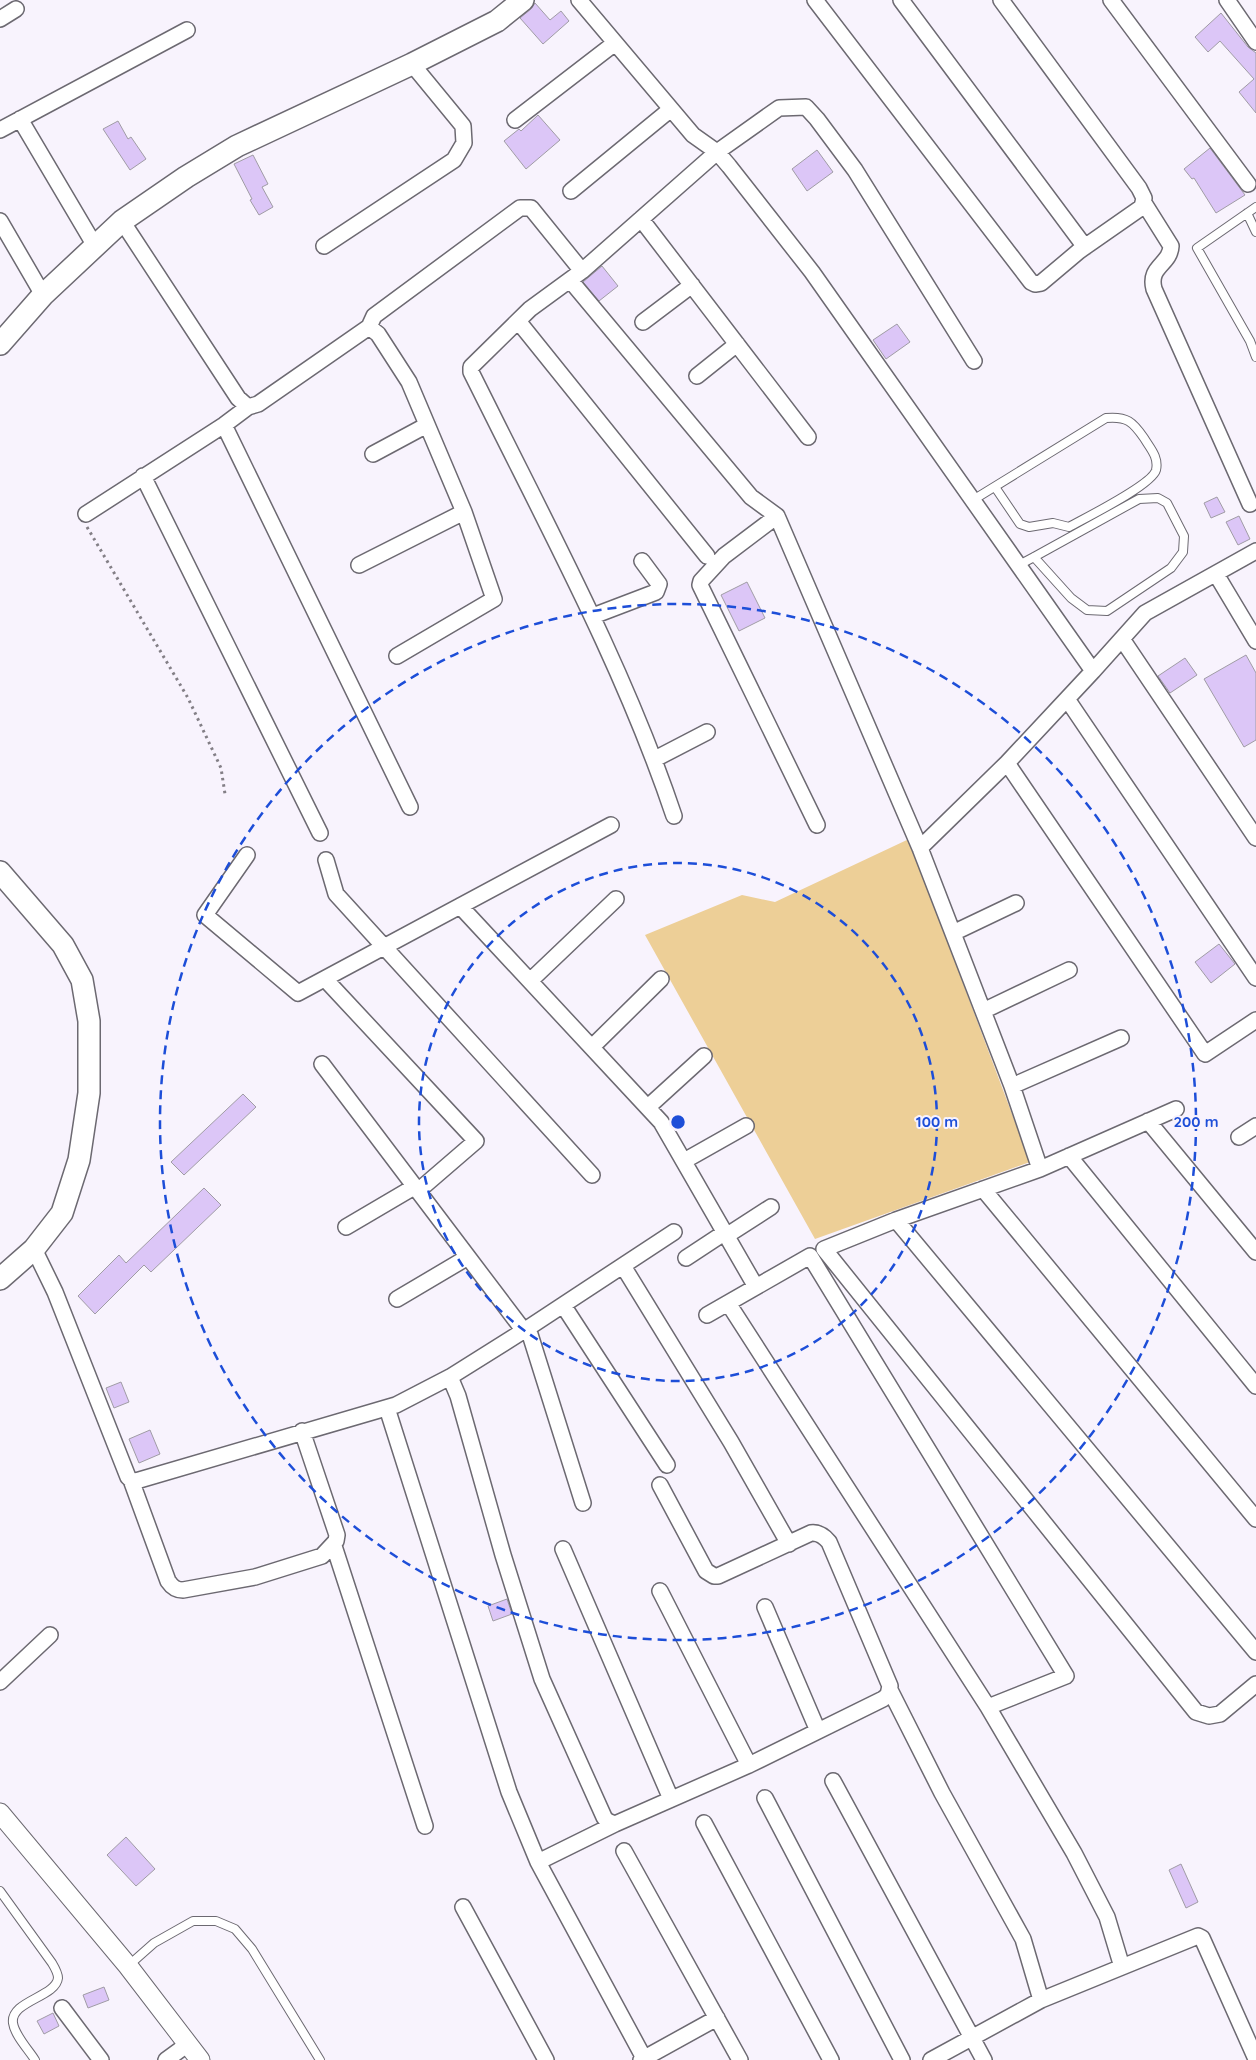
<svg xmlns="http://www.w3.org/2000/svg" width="1256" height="2060" font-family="Quicksand,sans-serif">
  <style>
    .green { fill: #edcf97 }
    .building { fill: #dcc6f7; stroke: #a09ca5 }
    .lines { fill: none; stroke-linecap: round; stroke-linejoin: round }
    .service-casing { stroke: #6c6971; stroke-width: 10 }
    .minor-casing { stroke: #6c6971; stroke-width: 18 }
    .tertiary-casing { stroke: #6c6971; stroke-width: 21 }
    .secondary-casing { stroke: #6c6971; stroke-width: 24 }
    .path { stroke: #837f86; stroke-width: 3; stroke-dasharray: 2.5 4; stroke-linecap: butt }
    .service { stroke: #fff; stroke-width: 8 }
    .minor { stroke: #fff; stroke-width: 15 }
    .tertiary { stroke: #fff; stroke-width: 19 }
    .secondary { stroke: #fff; stroke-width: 21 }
    .ring { fill: none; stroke: #1d4ed8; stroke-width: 2.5; stroke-dasharray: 9 6 }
    .centre { fill: #1d4ed8; stroke: #f8f3fd; stroke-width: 2.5 }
    .ring-label { font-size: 15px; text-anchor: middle; font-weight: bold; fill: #1d4ed8; stroke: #f8f3fd; stroke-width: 4; stroke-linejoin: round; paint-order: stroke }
  </style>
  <rect width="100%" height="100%" fill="#f8f3fd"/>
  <path class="green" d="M909 839 1030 1162 815 1239 645 935 742 895 775 902Z"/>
  <path class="building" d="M535 3 550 20 561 11 569 21 543 44 520 18 531 9Z
    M1221 13 1248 47 1256 53V113L1239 92 1254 79 1220 41 1208 52 1195 37Z
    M538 115 560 140 526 169 504 141 519 129 521 131Z
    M118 121 128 139 131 137 146 159 130 170 103 129Z
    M1210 148 1245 195 1216 213 1194 178 1192 179 1184 169Z
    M817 150 833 172 807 191 792 169Z
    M253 155 268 184 262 187 273 207 259 215 250 200 252 199 234 164Z
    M602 266 618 286 599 301 583 282Z
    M897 324 910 342 886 359 873 340Z
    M1217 497 1225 512 1211 518 1204 503Z
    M1239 516 1250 539 1238 545 1226 522Z
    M747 582 765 618 739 631 721 595Z
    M1246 655 1256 673V740L1244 747 1204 679Z
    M1185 658 1197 675 1170 693 1158 676Z
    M1219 944 1235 964 1211 983 1195 962Z
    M243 1094 256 1107 184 1175 171 1162Z
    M204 1188 221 1205 151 1272 144 1265 95 1314 78 1296 119 1255 126 1263Z
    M121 1382 129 1402 114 1408 106 1388Z
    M150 1430 160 1454 139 1463 129 1439Z
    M507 1599 512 1614 493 1621 488 1606Z
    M126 1837 155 1869 136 1886 107 1855Z
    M1181 1864 1198 1902 1186 1908 1169 1870Z
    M104 1987 109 2000 88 2008 83 1995Z
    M53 2013 59 2026 44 2034 37 2021Z"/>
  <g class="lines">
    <defs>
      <path id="service" d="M1256 207 1197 248 1250 341 1256 357
        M1247 213 1256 232
        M973 500 1106 418C1127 416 1133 422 1144 438 1150 448 1159 457 1156 470 1152 485 1085 518 1069 527L1053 523 1029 527 1020 524 995 487
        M1019 565 1034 557 1139 499 1158 498 1167 503 1184 536 1183 552 1171 568 1107 611 1087 610 1071 598 1034 557
        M0 1891 52 1963C55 1968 58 1973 58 1978 56 1997 10 2001 13 2023 15 2036 29 2050 35 2060
        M128 1966 154 1943 193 1921H216L235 1929 252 1949 320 2060"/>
      <path id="minor" d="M579 0 693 135 717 152 729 166 812 272 1093 671 1145 613 1256 551
        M815 0 1031 282 1035 284 1041 283 1079 251 1142 207 1144 198 1139 188 1001 0
        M901 0 1085 247
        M1111 0 1248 184
        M1227 0 1256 42
        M0 19 16 9
        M20 119 95 246
        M515 120 615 43
        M0 130 187 30
        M571 191 671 109
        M1144 203 1171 246C1170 265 1148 266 1154 289L1250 504
        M641 219 808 437
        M0 221 43 295
        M122 221 238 398 248 407 258 404 369 327 378 334 409 382 464 512 494 599 397 656
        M324 246 454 160 464 143 463 126 412 64
        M570 280 751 497 777 516 920 848 1012 1086 1040 1169 1176 1109
        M518 321 707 556
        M643 322 692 285
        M369 327 374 316 520 208H531L582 271
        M697 376 737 344
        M224 425 410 807
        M373 454 427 425
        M143 476 320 833
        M86 514 224 425 248 407
        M777 516 724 556 701 581 700 585 817 825
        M359 565 464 512
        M1216 574 1256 641
        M593 616 656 592 659 584 642 561
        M1122 639 1256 838
        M1067 699 1256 978
        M655 759 707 732
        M1007 763 1205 1054 1256 1020
        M674 816C626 673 554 539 487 404L471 372V367L530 309 582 271 717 152 779 108 806 107 817 119 855 170 974 361
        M920 848 1007 763 1093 671
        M247 855 205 915 298 993 611 825
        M326 860 336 894 592 1175
        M460 906 661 1122 756 1287
        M953 933 1016 903
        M325 979 476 1141 418 1191
        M530 981 616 899
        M983 1011 1069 970
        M592 1047 661 979
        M322 1064 468 1257
        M1012 1086 1121 1038
        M648 1107 704 1056
        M1148 1121 1256 1252
        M1239 1137 1256 1126
        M1069 1156 1256 1386
        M684 1161 746 1126
        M1040 1169 896 1220 824 1249 1196 1712 1209 1716 1220 1714 1256 1684
        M983 1189 1256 1519
        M896 1220 1256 1652
        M346 1227 414 1187
        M726 1236 771 1207
        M34 1249 55 1292 128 1477 131 1480 136 1481 396 1405 450 1377 528 1328 674 1232
        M686 1258 724 1233
        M623 1266 731 1442 789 1544
        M397 1299 468 1257 524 1331
        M563 1305 667 1465
        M707 1315 810 1256 1066 1676 988 1707 728 1303
        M528 1328 583 1503
        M450 1377 458 1396 503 1555 542 1679 604 1817 607 1821 615 1824 749 1765 883 1699 888 1695 890 1686 829 1542C824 1536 819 1532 811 1533L718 1576H714L706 1571 660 1485
        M387 1408 509 1792 538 1862 645 2060
        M131 1480 168 1581C172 1587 176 1590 183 1590L255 1577 322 1556 336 1541 337 1535 302 1431
        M334 1546 425 1826
        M563 1549 671 1799
        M660 1591 749 1765
        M765 1607 818 1731
        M0 1682 50 1635
        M890 1690 942 1793 1023 1939 1041 2000
        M988 1707 1074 1853 1107 1917 1122 1967
        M833 1781 984 2060
        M765 1798 902 2060
        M704 1823 831 2060
        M624 1851 740 2060
        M538 1862 615 1824
        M463 1907 546 2060
        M62 2008 101 2060
        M166 2060 188 2044
        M641 2060 717 2018
        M931 2060 1041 2000 1198 1936 1202 1938 1256 2059"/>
      <path id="tertiary" d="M0 1813 128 1966 200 2060"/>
      <path id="secondary" d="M0 344 43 295 122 221 186 177 237 146 412 64 497 21 523 0
        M0 872 63 945 82 980 89 1021V1093L79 1160 62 1213 34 1249 0 1279"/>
    </defs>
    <use href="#service" class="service-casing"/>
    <use href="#minor" class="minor-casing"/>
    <use href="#tertiary" class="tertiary-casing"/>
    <use href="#secondary" class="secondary-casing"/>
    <path class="path" d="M87 527 188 698 221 768 225 794"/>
    <use href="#service" class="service"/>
    <use href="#minor" class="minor"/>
    <use href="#tertiary" class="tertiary"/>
    <use href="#secondary" class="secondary"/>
  </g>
  <g class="ring">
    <circle cx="678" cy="1122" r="259"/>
    <circle cx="678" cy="1122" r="518"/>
  </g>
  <circle cx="678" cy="1122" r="8" class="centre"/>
  <g class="ring-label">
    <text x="937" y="1127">100 m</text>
    <text x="1196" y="1127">200 m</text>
  </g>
</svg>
